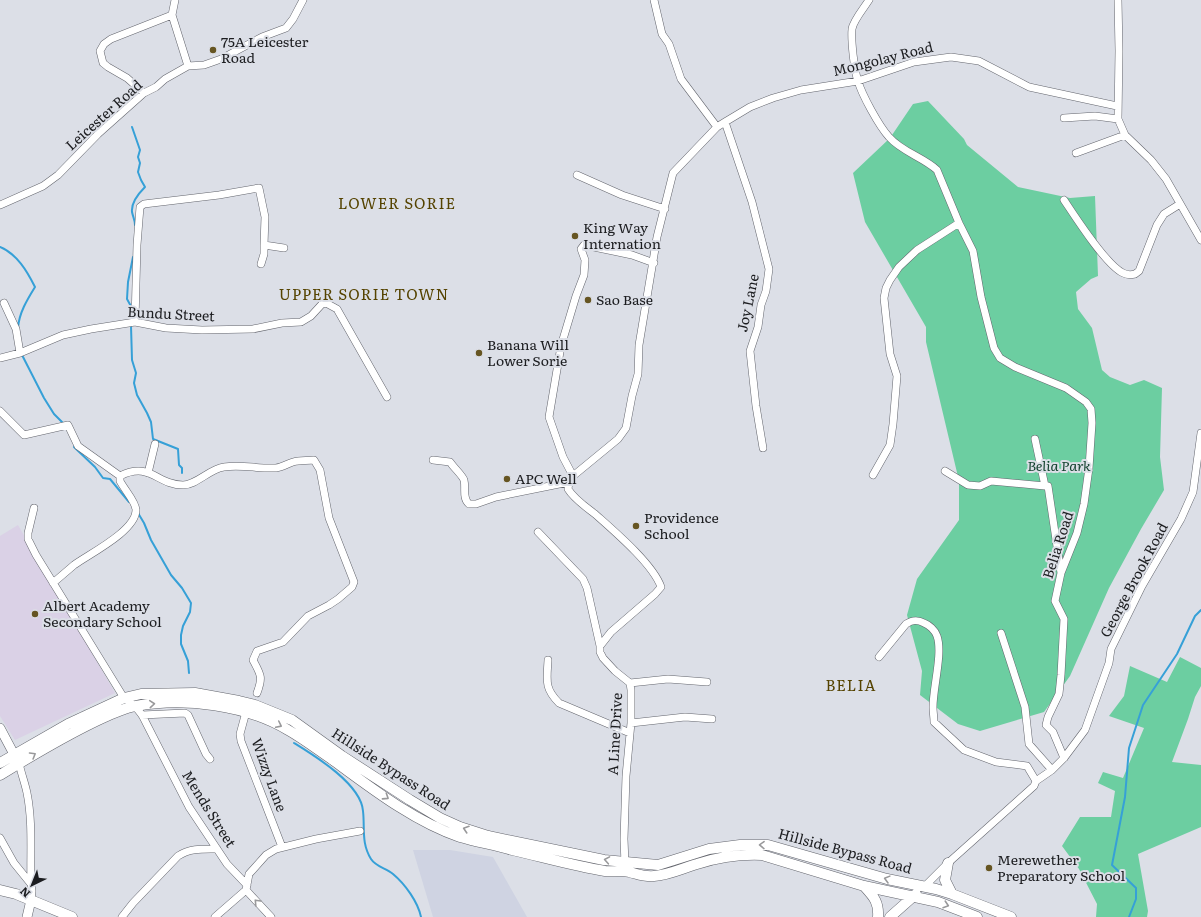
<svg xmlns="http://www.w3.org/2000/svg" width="1201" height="917" font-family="Literata,serif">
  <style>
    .built { fill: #cfd3e2 }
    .education { fill: #dad1e6 }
    .green { fill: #6ccea1 }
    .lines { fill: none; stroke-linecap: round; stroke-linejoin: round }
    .stream { stroke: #36a0d7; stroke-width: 2 }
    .minor-casing { stroke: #63656d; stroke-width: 8 }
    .tertiary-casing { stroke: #63656d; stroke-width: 10 }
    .secondary-casing { stroke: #63656d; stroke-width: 11 }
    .minor { stroke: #fff; stroke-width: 7 }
    .tertiary { stroke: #fff; stroke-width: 9 }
    .secondary { stroke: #fff; stroke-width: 10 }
    .oneway { stroke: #99999b }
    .poi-dot { fill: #652; stroke: #dcdfe7; stroke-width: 1.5 }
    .labels { text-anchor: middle; stroke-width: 4; stroke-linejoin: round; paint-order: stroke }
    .poi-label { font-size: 14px; fill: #1c1d20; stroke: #dcdfe7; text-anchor: start }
    .street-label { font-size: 14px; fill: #1c1d20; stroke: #dcdfe7 }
    .park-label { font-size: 14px; font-style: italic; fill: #13422f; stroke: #dcdfe7 }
    .neighbourhood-label { font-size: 15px; letter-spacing: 1px; fill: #554300; stroke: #dcdfe7 }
  </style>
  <rect width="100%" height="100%" fill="#dcdfe7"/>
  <path class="built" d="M413 850H450L493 857 527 917H433Z"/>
  <path class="education" d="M18 525 115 693 15 740 0 716V536Z"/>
  <path class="green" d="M928 101 964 139 967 145 1018 187 1070 198 1095 196 1098 276 1091 279 1076 292 1078 309 1092 328 1102 370 1110 377 1130 385 1144 380 1162 388 1160 457 1164 490 1141 529 1109 588 1070 676 1044 712 980 731 958 724 920 695 922 671 907 615 917 579 959 520V481L926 342V327L865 222 853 173 890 138 913 104Z
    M1180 657 1201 668V686L1195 697 1188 719 1172 762 1201 765V827L1138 854 1148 911 1147 917H1096L1097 904 1079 869 1062 846 1080 817H1111L1115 791 1098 783 1103 772 1123 778 1144 728 1109 716 1124 696 1130 666 1167 682Z"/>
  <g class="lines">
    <path class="stream" d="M132 127 140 150 138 157 140 163 138 172 141 180 145 187C139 193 131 203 132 212 133 217 135 220 135 225
      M0 247C17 254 27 271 35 287 27 300 19 313 18 328
      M133 310 127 299 128 282 133 257
      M131 326 132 360 136 373 134 383 137 395 147 413 151 422 153 439 178 449 179 465 182 468V473
      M21 353 44 398 54 414 64 424
      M76 444 74 447 95 467 103 478 110 479 129 502
      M138 513 144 523 151 540 171 575 182 588 191 603 190 612 183 626 181 635V644L188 661 189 673
      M294 743C315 756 361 784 363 811 365 828 361 843 371 859 376 867 386 868 393 874 405 884 418 902 421 917
      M1129 917 1136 899V888L1112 865 1125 797 1129 748 1143 705 1177 654 1195 616 1201 610"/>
    <defs>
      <path id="minor" d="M654 0 662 34 669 44 681 79 717 127
        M869 0C864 8 853 21 852 29 851 40 854 70 858 81 862 95 879 126 889 137 902 152 923 157 937 170L959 223 973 251 981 297 994 348 1000 358 1015 367 1066 388 1086 402 1091 409 1092 423 1089 468 1084 504 1077 533 1061 573 1055 601 1064 619 1061 675 1059 694 1048 717 1046 725 1053 732 1064 758
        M1118 0 1119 51 1118 119 1125 135 1151 160 1166 179 1201 240
        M172 15 188 66
        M144 93 127 78 108 67 103 63 100 51 104 44 111 39 172 15 175 0
        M1064 118 1095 116 1118 119
        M725 122 752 202 769 269 766 291 761 305 758 327 750 351 756 406 763 448
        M1076 153 1125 135
        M577 175 622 195 665 209
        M1064 200C1076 218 1106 265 1123 273 1127 275 1131 275 1135 274L1139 271 1157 225 1164 214 1180 204
        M0 205 43 186 58 175 98 134 144 93 156 87 165 79 188 66 204 65 221 59 262 37 286 28 293 19 303 0
        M264 245 284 248
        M4 303 16 329 20 353
        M135 322 137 245 140 207 144 204 219 195 259 188 265 217 264 245V254L261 264
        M0 358 20 353 63 335 91 329 135 322 166 328 202 330 253 329 282 323 301 322 311 316 322 304 326 303 337 309 387 397
        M0 411 24 435 68 425 78 446 120 476V481C124 489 136 502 136 510 136 531 89 554 74 565 67 571 60 577 53 583
        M1035 439 1045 486H1048L1061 573
        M433 460 450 462C454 468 462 475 464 480 466 488 462 498 469 504H476L496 497 569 482
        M945 471 968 485 980 486 991 481 1045 486
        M148 473 155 444
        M873 475 890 445 893 424 897 376 890 354 884 298 886 288 890 280 899 267 917 250 959 223
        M120 476C150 461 157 485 183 485 197 485 209 469 224 467 241 464 258 469 276 468 282 467 287 464 293 462 300 460 307 461 314 460L320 470 329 518 354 582 352 587 338 599 329 605 308 616 283 642 257 651 253 660C261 675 263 677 257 693
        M573 476 563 457 549 417 561 346 576 296 584 275 585 260 581 249 584 245 632 255 654 263
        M34 508 28 533V539L36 555 124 698 135 706 142 715 189 807 227 864 247 885
        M538 532 583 579 587 588 600 646
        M1001 633 1025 707 1029 744 1052 770
        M879 657 906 624C912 620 917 619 924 623 929 625 935 630 937 636 943 653 933 687 933 707 933 712 934 717 934 722L964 750 996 762 1027 766 1036 781
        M548 660C547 680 544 688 559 703L630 733
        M630 683 668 679 707 682
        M246 712 240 734 241 741 282 847
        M142 715 185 713 188 715 206 754 210 759
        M631 723 685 717 712 719
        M19 763C21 773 25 783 27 793 33 823 30 854 31 884
        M0 838 14 863 31 884 32 891 31 900
        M625 864 624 839 626 776 631 723V690L630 683 615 671 603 658 600 652V646L611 632 655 594 661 587C653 564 614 531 595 514 586 507 574 499 568 489L569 482 573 476 618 439 626 428 632 396 638 374 639 345 657 237 673 173 717 127 725 122 750 107 773 98 801 90 858 81 914 62 951 57 979 61 1029 87 1117 106
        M925 886 948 863 1034 786 1036 781 1052 770 1064 758 1085 730 1109 663 1111 649 1142 586 1181 519 1193 492 1201 433
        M122 917 133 903 178 856C190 848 203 849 217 849
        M215 917 246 890
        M271 917 246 890 249 874 266 855 276 849 316 839 360 831"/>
      <path id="tertiary" d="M0 728 17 760
        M27 917 31 900"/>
      <path id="secondary" d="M0 763 68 724 124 698 141 694 195 693 239 701 255 705 292 720 342 756 410 800 440 818 460 827 488 836 604 860 658 865 709 849 740 845H768L887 879 936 889 952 894 1011 917
        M0 775C31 756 61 738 94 722 107 716 122 708 136 706 185 697 246 705 288 730 304 739 318 750 333 760 371 788 415 822 460 837 477 842 495 845 512 850 543 857 574 866 605 871 613 872 621 870 629 872 638 874 644 877 654 876 669 875 683 868 697 864 719 857 739 854 762 855L864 886 938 902 977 917
        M948 863 945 880 952 894
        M864 886C874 897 879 902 878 917
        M0 890 16 894 72 917
        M890 917 916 894"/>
    </defs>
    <use href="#minor" class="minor-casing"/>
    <use href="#tertiary" class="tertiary-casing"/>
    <use href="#secondary" class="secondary-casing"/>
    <use href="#minor" class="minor"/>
    <use href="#tertiary" class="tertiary"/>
    <use href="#secondary" class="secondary"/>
  </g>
  <defs><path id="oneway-chevron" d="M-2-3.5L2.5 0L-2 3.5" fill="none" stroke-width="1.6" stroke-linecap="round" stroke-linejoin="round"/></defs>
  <g class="oneway">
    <use href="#oneway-chevron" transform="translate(152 704) rotate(-5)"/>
    <use href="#oneway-chevron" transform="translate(279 725) rotate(26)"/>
    <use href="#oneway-chevron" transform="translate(33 755) rotate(-31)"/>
    <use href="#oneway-chevron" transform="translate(386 797) rotate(33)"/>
    <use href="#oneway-chevron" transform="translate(466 829) rotate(-162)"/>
    <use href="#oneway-chevron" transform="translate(762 845) rotate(-179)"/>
    <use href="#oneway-chevron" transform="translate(607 860) rotate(-170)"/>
    <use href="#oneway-chevron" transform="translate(887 879) rotate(-165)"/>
    <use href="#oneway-chevron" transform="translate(257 902) rotate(-133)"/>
    <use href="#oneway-chevron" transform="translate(946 905) rotate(18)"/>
  </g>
  <g class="poi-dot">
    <circle cx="213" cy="50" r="4"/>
    <circle cx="575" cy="236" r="4"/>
    <circle cx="588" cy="300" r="4"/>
    <circle cx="479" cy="353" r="4"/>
    <circle cx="507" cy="479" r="4"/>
    <circle cx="636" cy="526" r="4"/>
    <circle cx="35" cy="614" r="4"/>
    <circle cx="989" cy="868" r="4"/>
  </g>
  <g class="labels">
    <g class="poi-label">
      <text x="221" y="47">75A Leicester<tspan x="221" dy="16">Road</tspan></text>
      <text x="583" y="233">King Way<tspan x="583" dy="16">Internation</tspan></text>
      <text x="596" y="305">Sao Base</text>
      <text x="487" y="350">Banana Will<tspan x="487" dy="16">Lower Sorie</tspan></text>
      <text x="515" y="484">APC Well</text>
      <text x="644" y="523">Providence<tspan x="644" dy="16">School</tspan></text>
      <text x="43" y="611">Albert Academy<tspan x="43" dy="16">Secondary School</tspan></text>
      <text x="997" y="865">Merewether<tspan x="997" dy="16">Preparatory School</tspan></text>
    </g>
    <g class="street-label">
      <text transform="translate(883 59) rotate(-14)" y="5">Mongolay Road</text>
      <text transform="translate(104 115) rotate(-42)" y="5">Leicester Road</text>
      <text transform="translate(748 303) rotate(-78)" y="5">Joy Lane</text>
      <text transform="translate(171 314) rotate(3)" y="5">Bundu Street</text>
      <text transform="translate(1058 545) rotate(-72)" y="5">Belia Road</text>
      <text transform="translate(1134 580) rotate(-62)" y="5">George Brook Road</text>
      <text transform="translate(615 734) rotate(-87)" y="5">A Line Drive</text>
      <text transform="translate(391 769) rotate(33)" y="5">Hillside Bypass Road</text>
      <text transform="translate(269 775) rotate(70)" y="5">Wizzy Lane</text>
      <text transform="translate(209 809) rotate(58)" y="5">Mends Street</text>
      <text transform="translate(845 851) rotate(15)" y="5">Hillside Bypass Road</text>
    </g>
    <g class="park-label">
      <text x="1059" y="471">Belia Park</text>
    </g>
    <g class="neighbourhood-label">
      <text x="397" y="209">LOWER SORIE</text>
      <text x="364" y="300">UPPER SORIE TOWN</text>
      <text x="851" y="691">BELIA</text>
    </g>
  </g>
  <g transform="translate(32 885) rotate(223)" stroke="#dcdfe7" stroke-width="3" paint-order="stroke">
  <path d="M0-3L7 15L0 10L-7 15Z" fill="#1c1d20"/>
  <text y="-6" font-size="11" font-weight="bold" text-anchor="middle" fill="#1c1d20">N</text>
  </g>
</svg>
